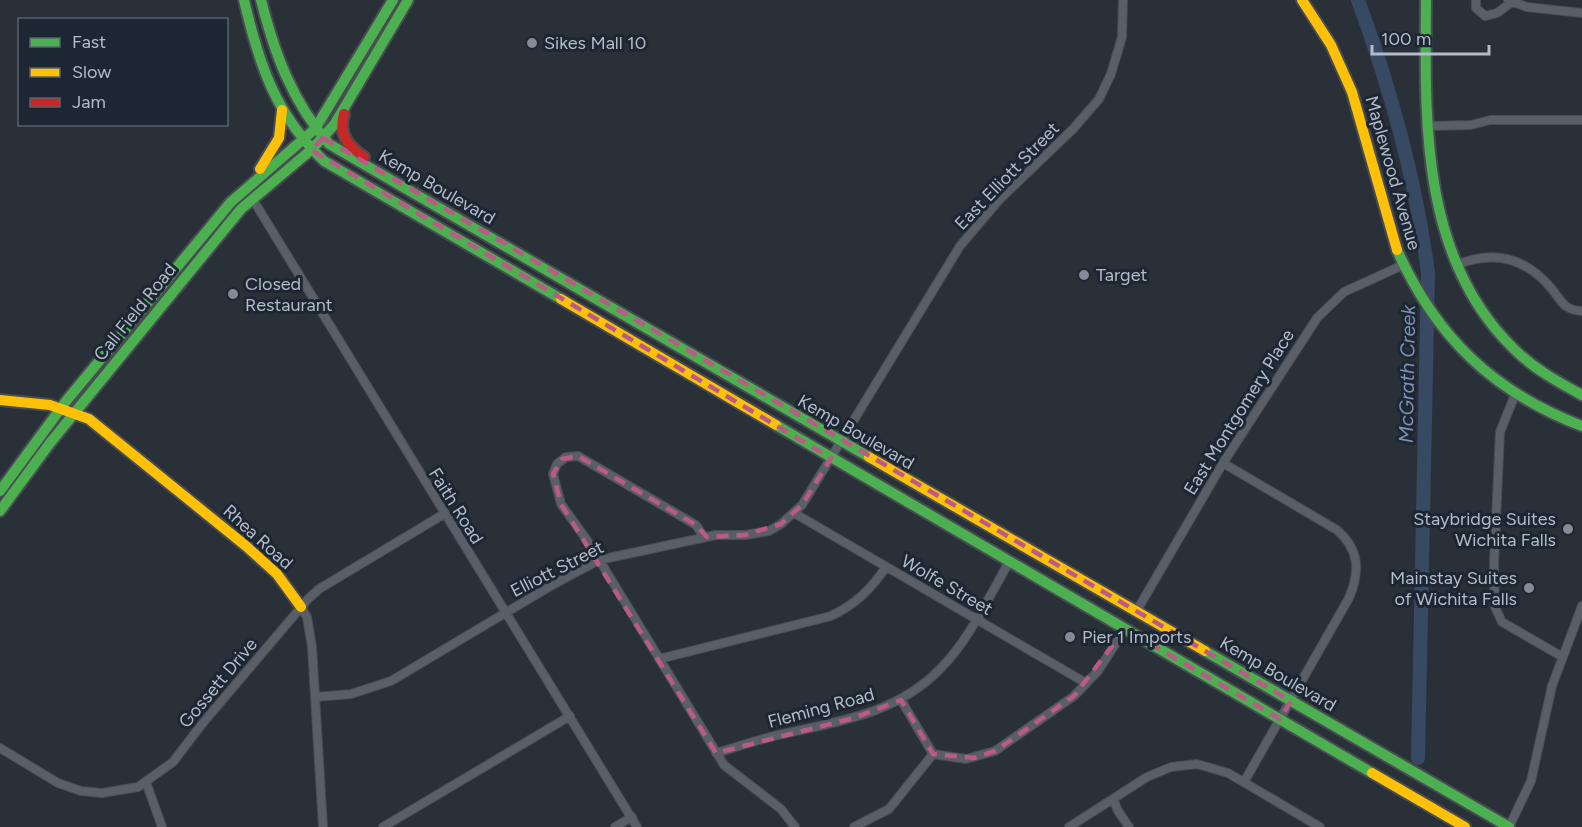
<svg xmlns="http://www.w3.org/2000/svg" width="1582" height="827" font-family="Figtree,sans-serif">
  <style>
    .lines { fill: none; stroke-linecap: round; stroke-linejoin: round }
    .river { stroke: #384963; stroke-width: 14 }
    .street-casing { stroke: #484c53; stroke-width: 10 }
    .fast-casing { stroke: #484c53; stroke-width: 14 }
    .slow-casing { stroke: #484c53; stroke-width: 14 }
    .jam-casing { stroke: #484c53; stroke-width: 14 }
    .street { stroke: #5a5e66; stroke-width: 8 }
    .fast { stroke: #4caf50; stroke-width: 10 }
    .slow { stroke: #ffc107; stroke-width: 10 }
    .jam { stroke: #c62828; stroke-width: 10 }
    .marked { fill: none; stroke: #bc5a87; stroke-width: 4.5; stroke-dasharray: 12 8; stroke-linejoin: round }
    .poi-dot { fill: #848b96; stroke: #1d2633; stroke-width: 2 }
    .labels { text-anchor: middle; stroke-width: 6; stroke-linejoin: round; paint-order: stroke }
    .poi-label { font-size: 18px; fill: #b4bcc9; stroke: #1d2633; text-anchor: start }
    .street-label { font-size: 18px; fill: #b4bcc9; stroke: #1d2633 }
    .water-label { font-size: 20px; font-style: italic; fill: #7c92b1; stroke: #1d2633 }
  </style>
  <rect width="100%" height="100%" fill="#2a3038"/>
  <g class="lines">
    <path class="river" d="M1358 0C1390 87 1416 181 1428 273L1418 758"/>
    <defs>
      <path id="street" d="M1476 0V8L1485 16 1497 13 1512 2
        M1508 0 1527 7 1582 13
        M1426 126 1471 125 1490 120H1582
        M252 198 637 827
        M1456 265C1493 250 1525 257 1551 288 1562 301 1563 310 1582 311
        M1515 395 1500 432 1494 563 1495 607 1502 622 1561 656
        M1223 463 1337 530C1360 550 1360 572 1349 598L1244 782
        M794 513 1086 683
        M704 537 696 525 578 456 566 457 557 464 553 474 561 504 589 543 724 765 781 809 795 827
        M301 607 307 617 312 647 323 827
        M1136 612 1223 463 1317 318 1344 292 1403 265
        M659 659 831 616C856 604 871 589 886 567
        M316 697 351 694 391 681 554 584 599 560 716 535H745L769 531 781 524 802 505 960 246 999 200 1073 129 1099 99 1111 74 1122 37 1123 0
        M901 700 933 754
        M0 748 58 783 81 791 102 793 138 787 173 762 202 724 308 599 319 589 444 514
        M716 753C737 747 757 740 778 735 836 722 897 714 940 669 969 640 989 597 1009 562
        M146 782 162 827
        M1114 801 1118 811 1129 827
        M383 827 570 716
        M615 827 632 817
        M854 827 889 809 933 754 966 759 995 751 1074 696 1098 671 1125 629
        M1069 827 1147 777 1171 767 1197 764 1228 773 1320 827
        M1509 827 1531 781 1552 686 1582 606"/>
      <path id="fast" d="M244 0C259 64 275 114 324 161L561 299
        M261 0C275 55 292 101 329 144L869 457
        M1426 0C1425 120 1420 258 1514 349 1534 369 1558 382 1582 395
        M1397 250C1436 337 1493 392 1582 426
        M776 425 1372 773
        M0 491 67 400 231 202 315 129 393 0
        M0 511 50 443 241 209 311 150 334 125 408 0
        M1205 651 1509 827"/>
      <path id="slow" d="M1302 0 1331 45 1352 92 1397 250
        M260 169 279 138 282 110
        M561 299 776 425
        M0 400 50 405 89 419 246 546 277 574 301 607
        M869 457 1205 651
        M1372 773 1465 827"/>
      <path id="jam" d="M344 114C338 134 348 146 364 157"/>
    </defs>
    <use href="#street" class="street-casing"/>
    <use href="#fast" class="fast-casing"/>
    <use href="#slow" class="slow-casing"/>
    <use href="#jam" class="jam-casing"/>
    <use href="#street" class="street"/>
    <use href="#fast" class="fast"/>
    <use href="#slow" class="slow"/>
    <use href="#jam" class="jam"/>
  </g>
  <path class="marked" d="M323 138 1291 701 1280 719 1125 629 1074 696 995 751 974 758 933 754 901 700 854 718 716 753 561 504 553 474 562 459 578 456 696 525 707 537 745 535 781 524 802 505 831 458 311 150Z"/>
  <g class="poi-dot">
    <circle cx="532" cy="43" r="6"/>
    <circle cx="1084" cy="275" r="6"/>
    <circle cx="233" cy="294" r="6"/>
    <circle cx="1568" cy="529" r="6"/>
    <circle cx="1529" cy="588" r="6"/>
    <circle cx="1070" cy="637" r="6"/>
  </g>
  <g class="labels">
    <g class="poi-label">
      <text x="544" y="49">Sikes Mall 10</text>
      <text x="1096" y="281">Target</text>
      <text x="245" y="290">Closed<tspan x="245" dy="21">Restaurant</tspan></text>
      <text x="1556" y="525" text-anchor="end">Staybridge Suites<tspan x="1556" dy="21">Wichita Falls</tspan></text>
      <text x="1517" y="584" text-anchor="end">Mainstay Suites<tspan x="1517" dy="21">of Wichita Falls</tspan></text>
      <text x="1082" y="643">Pier 1 Imports</text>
    </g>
    <g class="street-label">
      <text transform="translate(1393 173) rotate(74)" y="6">Maplewood Avenue</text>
      <text transform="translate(1007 176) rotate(-46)" y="6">East Elliott Street</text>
      <text transform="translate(437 187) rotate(30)" y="6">Kemp Boulevard</text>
      <text transform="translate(135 312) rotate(-51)" y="6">Call Field Road</text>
      <text transform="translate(1239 412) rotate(-58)" y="6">East Montgomery Place</text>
      <text transform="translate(856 432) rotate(30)" y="6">Kemp Boulevard</text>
      <text transform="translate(456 506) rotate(58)" y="6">Faith Road</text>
      <text transform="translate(258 537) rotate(42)" y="6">Rhea Road</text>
      <text transform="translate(557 569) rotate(-27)" y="6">Elliott Street</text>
      <text transform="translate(947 585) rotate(30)" y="6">Wolfe Street</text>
      <text transform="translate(1278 674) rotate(30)" y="6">Kemp Boulevard</text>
      <text transform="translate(218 683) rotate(-50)" y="6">Gossett Drive</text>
      <text transform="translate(821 708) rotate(-15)" y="6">Fleming Road</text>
    </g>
    <g class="water-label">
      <text transform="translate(1407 374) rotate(-89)" y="7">McGrath Creek</text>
    </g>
  </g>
  <rect x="18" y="18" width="210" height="108" fill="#1d2633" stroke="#59626f" stroke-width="1.5"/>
  <rect x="30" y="38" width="30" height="9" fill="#4caf50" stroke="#59626f" stroke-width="1.5"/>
  <text x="72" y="48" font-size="18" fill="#b4bcc9">Fast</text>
  <rect x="30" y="68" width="30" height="9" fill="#ffc107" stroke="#59626f" stroke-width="1.5"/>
  <text x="72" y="78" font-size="18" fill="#b4bcc9">Slow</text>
  <rect x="30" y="98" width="30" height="9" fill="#c62828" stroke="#59626f" stroke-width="1.5"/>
  <text x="72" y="108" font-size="18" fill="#b4bcc9">Jam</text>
  <path d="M1372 45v9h117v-9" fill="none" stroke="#b4bcc9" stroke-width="3"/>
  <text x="1381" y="45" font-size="18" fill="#b4bcc9" stroke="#1d2633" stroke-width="4.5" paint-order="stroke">100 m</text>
</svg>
